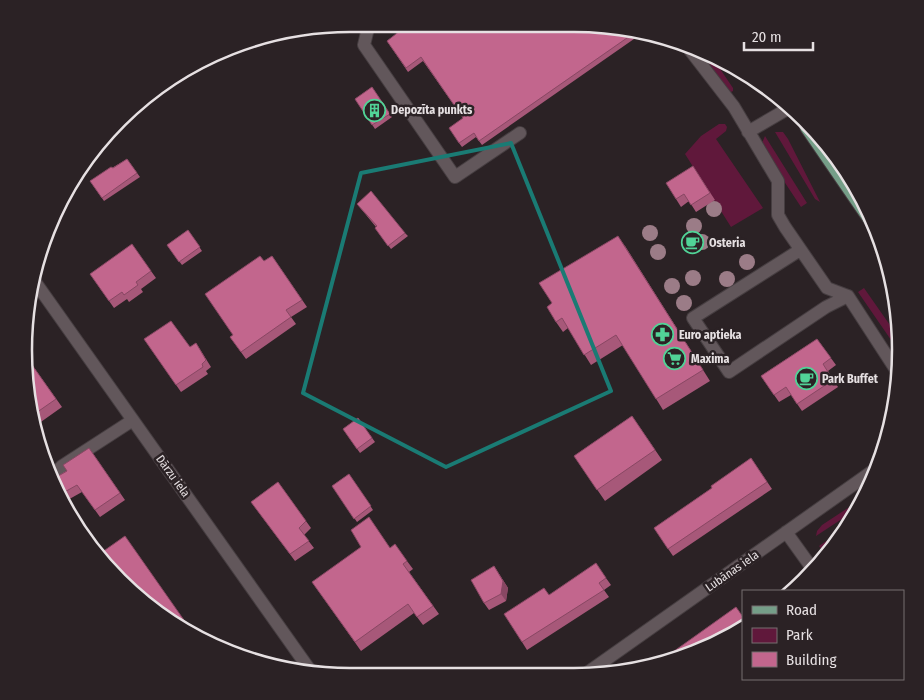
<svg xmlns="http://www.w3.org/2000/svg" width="924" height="700" font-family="'Fira Sans Condensed',sans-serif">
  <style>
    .green { fill: #60183b }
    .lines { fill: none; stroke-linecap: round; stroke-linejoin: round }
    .minor-casing { stroke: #463e41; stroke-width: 14 }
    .major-casing { stroke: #463e41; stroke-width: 14 }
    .minor { stroke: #62575b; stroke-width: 12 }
    .major { stroke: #759e88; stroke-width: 12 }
    .tree { fill: #9b7c87 }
    .wall { fill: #a75879 }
    .shaded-wall { fill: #884763 }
    .building { fill: #c2668d; stroke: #884763 }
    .marked { fill: none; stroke: #1a7b74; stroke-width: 4; stroke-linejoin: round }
    .labels { text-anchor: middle; stroke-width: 5; stroke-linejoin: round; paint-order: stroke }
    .poi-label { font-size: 12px; font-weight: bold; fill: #e6e0e2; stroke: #2b2225; text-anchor: start }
    .street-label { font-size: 12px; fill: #e6e0e2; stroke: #2b2225 }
    .rim { fill: none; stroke: #e6e0e2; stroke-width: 2.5 }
  </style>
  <rect width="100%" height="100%" fill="#2b2225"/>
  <path class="green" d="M701 56 716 63 733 88V91L729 93Z
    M719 124H725L727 127 726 131 716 139 763 208 731 227 685 154 701 136Z
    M775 132H783L788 139 820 202 815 199Z
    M765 136 807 203 801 207 766 154 762 143Z
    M864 288 899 338 900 353 858 292Z
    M863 498 857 509 816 536 817 531 822 525Z
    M848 526 826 555 819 546Z"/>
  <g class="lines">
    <defs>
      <path id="minor" d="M369 24 364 45 455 177 520 133
        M690 50 734 107 778 181V215L785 227 827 288 848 296 898 373
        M748 132 789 108
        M800 250 693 318 729 372 826 307 848 296
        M33 279 312 673
        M52 477 62 466 133 420
        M786 532 809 564 815 568
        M587 673 877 468"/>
      <path id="major" d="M806 127 876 229"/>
    </defs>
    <use href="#minor" class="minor-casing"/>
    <use href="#major" class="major-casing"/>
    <use href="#minor" class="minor"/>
    <use href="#major" class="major"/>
  </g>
  <g class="tree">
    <circle cx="714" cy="209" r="8"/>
    <circle cx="694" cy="226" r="8"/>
    <circle cx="650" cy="233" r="8"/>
    <circle cx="702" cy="242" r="8"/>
    <circle cx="658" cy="252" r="8"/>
    <circle cx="747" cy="262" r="8"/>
    <circle cx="693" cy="278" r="8"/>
    <circle cx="727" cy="279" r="8"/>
    <circle cx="672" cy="286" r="8"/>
    <circle cx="684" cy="303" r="8"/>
  </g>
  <path class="wall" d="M595 24 644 32 482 145 476 137 462 147 459 143 463 118 423 61 408 72 387 41Z
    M372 87 392 117 375 129 355 99Z
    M127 159 140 177 104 201 90 181Z
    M698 174 715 200 696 212 689 201 681 207 676 199Z
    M357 204 405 233 408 236 391 249 375 228 376 227Z
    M188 230 202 251 182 265 167 245Z
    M625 246 710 381 663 410 623 345 591 365 568 328 563 332 556 322 552 303Z
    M272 256 307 307 291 317 296 324 246 359 230 337 233 335 264 261Z
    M151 271 156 278 141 289 143 292 129 302 127 299 114 308 90 274Z
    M144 339 190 347 196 343 211 367 206 371 208 374 181 392Z
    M817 339 836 365 828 371 838 387 802 411 791 395 779 402 761 376Z
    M25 355 62 407 38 424 34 418 24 371Z
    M632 416 662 460 605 501 574 456Z
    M358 418 375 442 360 453 343 429Z
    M89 448 125 500 100 517 82 492 64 502 53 479 66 471Z
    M751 458 772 489 673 556 654 528 712 488Z
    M349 474 373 510 357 522 332 486Z
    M278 482 311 528 304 535 314 548 295 561 251 502Z
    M390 548 407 561 413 569 409 572 439 614 423 625 414 613 361 651 312 582Z
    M494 566 508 588 506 601 489 610 484 603Z
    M601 571 611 585 604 590 609 597 527 650 522 642 549 595Z"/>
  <path class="shaded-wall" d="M618 236 625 246 710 381 703 370Z
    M494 566 508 588 506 601 501 594Z"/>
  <path class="building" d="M397 24H595L637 31 479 141 474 133 459 143 449 128 463 118 421 57 406 68 387 41 401 30Z
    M372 87 390 114 372 125 355 99Z
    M127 159 137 173 102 198 90 181 111 167 113 168Z
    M693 166 710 193 691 205 684 194 676 199 666 183Z
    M371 191 405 233 388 246 375 228 377 226 357 204Z
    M188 230 200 247 179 262 167 245Z
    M618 236 703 370 656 399 616 335 584 355 562 318 556 322 547 307 552 303 539 283Z
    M132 244 151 271 136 282 138 285 124 295 122 292 109 301 90 274Z
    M260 256 264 261 272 256 302 300 286 310 291 317 241 352 230 337 233 335 205 294Z
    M171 321 190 347 196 343 206 360 202 364 203 367 176 385 144 339Z
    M817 339 831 358 823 364 833 380 797 404 786 387 774 395 761 376Z
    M25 355 56 399 33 415 24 371Z
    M632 416 655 450 597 490 574 456Z
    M358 418 372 438 357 449 343 429Z
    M89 448 120 493 95 510 77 485 61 494 53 479 67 471 63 465Z
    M751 458 767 482 668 549 654 528 712 488 711 486Z
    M349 474 371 506 354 519 332 486Z
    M278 482 306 521 299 528 309 541 290 554 251 502Z
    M369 517 390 548 395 544 407 561 403 564 433 606 417 617 408 604 355 642 312 582 361 547 351 530Z
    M125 536 193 633 169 621 120 581 98 555Z
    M596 563 606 578 599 583 604 590 522 642 504 614 544 588 549 595Z
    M494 566 503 581 501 594 484 603 471 580Z
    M736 607 743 617V627L679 659 656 664Z
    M482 670 484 673H477Z"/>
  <path class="marked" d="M511 143 611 391 446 467 303 393 361 173Z"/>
  <defs>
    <symbol id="building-ring" viewBox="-11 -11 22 22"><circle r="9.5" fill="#2b2225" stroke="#51d397" stroke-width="1.5"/><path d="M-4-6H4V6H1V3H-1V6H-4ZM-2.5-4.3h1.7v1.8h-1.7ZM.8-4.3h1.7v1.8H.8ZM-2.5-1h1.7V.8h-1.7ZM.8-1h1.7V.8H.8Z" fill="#51d397"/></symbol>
    <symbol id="cafe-ring" viewBox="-11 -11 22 22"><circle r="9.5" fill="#2b2225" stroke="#51d397" stroke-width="1.5"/><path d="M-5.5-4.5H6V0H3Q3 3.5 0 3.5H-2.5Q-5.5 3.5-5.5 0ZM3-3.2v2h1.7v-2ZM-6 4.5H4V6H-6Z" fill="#51d397"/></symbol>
    <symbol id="pharmacy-ring" viewBox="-11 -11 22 22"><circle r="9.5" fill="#2b2225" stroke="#51d397" stroke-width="1.5"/><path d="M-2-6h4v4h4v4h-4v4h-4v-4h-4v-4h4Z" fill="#51d397"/></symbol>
    <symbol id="supermarket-ring" viewBox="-11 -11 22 22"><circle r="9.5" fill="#2b2225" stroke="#51d397" stroke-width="1.5"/><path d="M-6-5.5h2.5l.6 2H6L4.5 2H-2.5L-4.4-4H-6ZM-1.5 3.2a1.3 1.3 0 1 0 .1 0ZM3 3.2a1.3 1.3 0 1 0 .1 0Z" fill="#51d397"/></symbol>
  </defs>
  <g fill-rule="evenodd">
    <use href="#building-ring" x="362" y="98" width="25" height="25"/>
    <use href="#cafe-ring" x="680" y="230" width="25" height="25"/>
    <use href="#pharmacy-ring" x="650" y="322" width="25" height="25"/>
    <use href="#supermarket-ring" x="662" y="346" width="25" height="25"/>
    <use href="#cafe-ring" x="794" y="366" width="25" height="25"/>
  </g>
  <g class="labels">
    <g class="poi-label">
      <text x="391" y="114">Depozīta punkts</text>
      <text x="709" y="247">Osteria</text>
      <text x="679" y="339">Euro aptieka</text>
      <text x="691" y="363">Maxima</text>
      <text x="822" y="383">Park Buffet</text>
    </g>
    <g class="street-label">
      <text transform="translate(173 476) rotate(54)" y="4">Dārzu iela</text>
      <text transform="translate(732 571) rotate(-35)" y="4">Lubānas iela</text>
    </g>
  </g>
  <path d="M0 0H924V700H0ZM350 32H574A318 318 0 0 1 892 350V350A318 318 0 0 1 574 668H350A318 318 0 0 1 32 350V350A318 318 0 0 1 350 32Z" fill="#2b2225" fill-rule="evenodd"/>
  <path class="rim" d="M350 32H574A318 318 0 0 1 892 350V350A318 318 0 0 1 574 668H350A318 318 0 0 1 32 350V350A318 318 0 0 1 350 32Z"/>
  <rect x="742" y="590" width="162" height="90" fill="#2b2225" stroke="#766e71"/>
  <rect x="752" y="606" width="25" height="8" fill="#759e88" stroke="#766e71"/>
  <text x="786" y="615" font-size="15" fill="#e6e0e2">Road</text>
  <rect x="752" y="628" width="25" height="15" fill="#60183b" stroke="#766e71"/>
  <text x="786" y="640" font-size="15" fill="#e6e0e2">Park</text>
  <rect x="752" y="652" width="25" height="15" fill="#c2668d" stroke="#766e71"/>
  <text x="786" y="665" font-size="15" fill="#e6e0e2">Building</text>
  <path d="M744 42v8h69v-8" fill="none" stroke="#e6e0e2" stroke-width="2.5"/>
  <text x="752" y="42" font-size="15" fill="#e6e0e2" stroke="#2b2225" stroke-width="4" paint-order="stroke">20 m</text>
</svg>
